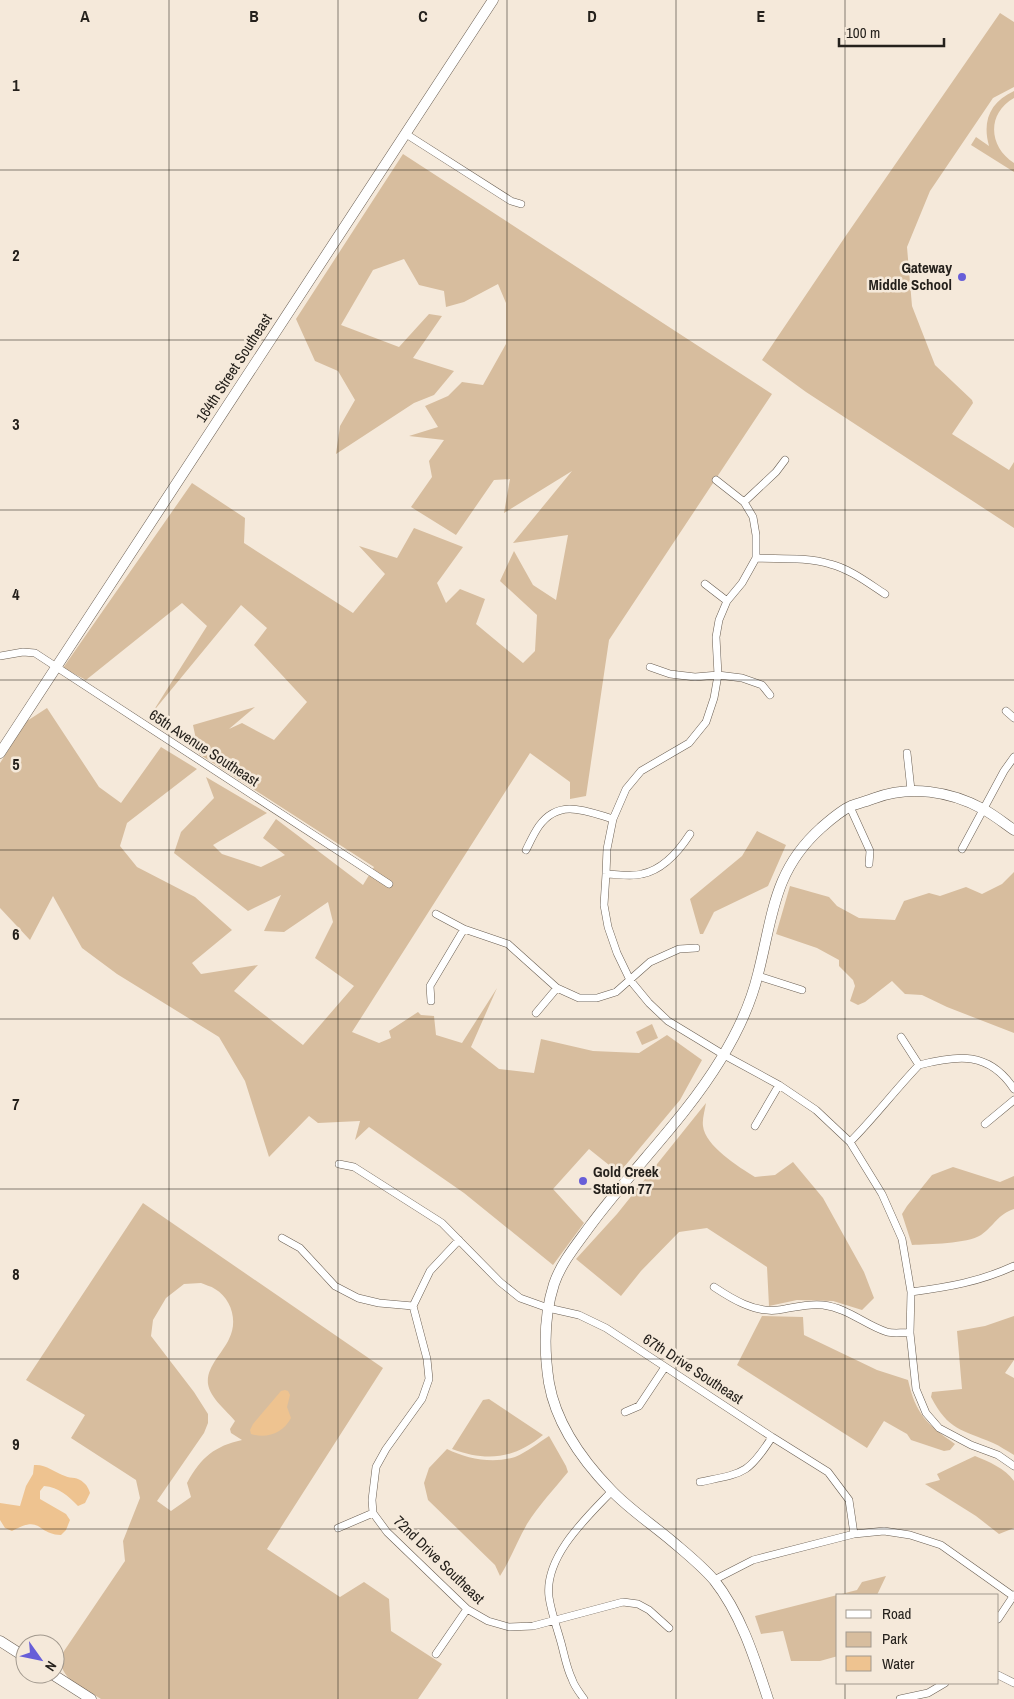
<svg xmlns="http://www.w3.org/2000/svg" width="1014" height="1699" font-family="'Archivo Narrow',sans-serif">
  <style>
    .green { fill: #d7bd9e; fill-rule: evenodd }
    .water { fill: #eec390 }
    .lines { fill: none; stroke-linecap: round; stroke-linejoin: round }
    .street-casing { stroke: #695e52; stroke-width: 8 }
    .secondary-casing { stroke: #695e52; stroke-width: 11 }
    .street { stroke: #fff; stroke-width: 7 }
    .secondary { stroke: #fff; stroke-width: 10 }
    .grid { fill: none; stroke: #25211c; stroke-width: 1; stroke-opacity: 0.55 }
    .poi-dot { fill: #675ed8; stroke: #f5e9da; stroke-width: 2 }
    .labels { text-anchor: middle; stroke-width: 5; stroke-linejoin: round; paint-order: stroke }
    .poi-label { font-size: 15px; font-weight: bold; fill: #25211c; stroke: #f5e9da; text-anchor: end }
    .street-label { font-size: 15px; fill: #25211c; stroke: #f5e9da }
    .grid-label { font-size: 16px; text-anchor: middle; font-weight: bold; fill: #25211c; stroke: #f5e9da; stroke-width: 5; stroke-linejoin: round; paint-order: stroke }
  </style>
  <rect width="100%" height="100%" fill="#f5e9da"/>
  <path class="green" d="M1000 13 1014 22V87L993 98 930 191 907 247 912 306 935 365 972 400 973 403 952 434 1009 470 1014 462V528L806 392 762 360 847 234Z
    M1014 91V98C986 114 989 147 1014 163V172L971 145 976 137 989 146C982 121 990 102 1014 91Z
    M403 154 772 394 609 640 586 796 570 799V782L530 753 352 1032 379 1043 391 1038 389 1031 418 1012 421 1015 434 1016 436 1035 462 1043 497 988 471 1047 499 1069 534 1073 541 1039 593 1051 639 1053 667 1035 702 1060 680 1100 619 1173 589 1149 553 1189 584 1223 553 1265 464 1193 369 1127 355 1140 360 1121 318 1123 309 1116 269 1157 245 1081 219 1037 117 974 82 948 53 896 30 940 0 908V763L27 721 47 708 99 787 121 803 161 747 197 769 127 823 120 846 137 867 195 897 232 930 192 963 201 974 258 965 234 991 303 1045 354 986 315 958 333 922 328 902 284 932 264 931 281 895 248 911 174 853 181 832 214 798 206 777 267 813 213 845 222 854 261 867 285 855 263 838 276 819 363 885 374 867 199 754 193 725 255 707 229 729 242 723 274 740 307 702 254 645 267 628 241 605 152 713 207 626 182 603 86 680 63 668 192 483 245 518 244 543 353 613 385 574 359 546 397 558 414 528 463 547 437 583 446 603 460 589 485 599 476 624 523 663 535 651 537 615 500 581 514 551 533 585 556 600 568 535 513 543 572 471 504 513 510 479 494 480 456 535 411 507 432 477 429 461 444 440 409 436 438 427 425 406 448 396 462 382 483 385 506 344V303L498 284 464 302 446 307 444 291 419 285 404 259 373 270 341 325 399 347 429 314 442 316 413 358 454 371 434 395 414 403 336 454 340 426 355 400 338 371 315 361 296 319Z
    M757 831 786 845 768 886 714 912 703 934H700L690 899 742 856Z
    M1014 872V1033L947 1007 922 995 905 994 892 981 865 1002 858 1005 850 1001 855 986 853 980 839 966V960L817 948 776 934 790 886 829 897 837 906 859 918 895 920 904 901 929 893 940 896 966 887 982 894 1002 884Z
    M652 1024 658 1038 642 1045 636 1032Z
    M706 1103C705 1110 702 1119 703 1126 705 1146 739 1167 755 1177L775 1175 793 1162 823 1198 864 1272 874 1298 862 1310 833 1301 797 1300 769 1306 767 1267 707 1228 679 1232 641 1271 621 1296 576 1259 617 1214Z
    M953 1167 1000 1182 1014 1176V1209C998 1214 994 1226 981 1235 967 1244 928 1244 912 1245L902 1214 907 1206 932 1175Z
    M143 1203 383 1368 267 1549 340 1597 364 1582 389 1599 391 1631 442 1664 418 1699H101C83 1687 56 1679 62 1654L125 1561 123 1541 140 1498 136 1480 71 1438 85 1415 26 1380ZM201 1283C205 1285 211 1286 215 1289 232 1299 238 1322 229 1339 222 1354 206 1367 208 1384 210 1398 227 1411 235 1421L230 1429 231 1433 242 1440C215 1446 201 1457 187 1483L191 1497 171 1511 157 1501 204 1433 208 1423V1414L194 1392 151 1336 153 1320 166 1298 184 1284Z
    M762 1316 803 1317 804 1335 877 1370 908 1380C916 1415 927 1424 955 1444L950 1450 944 1451 911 1440 907 1434 884 1421 867 1448 737 1365Z
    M1014 1316V1360L1005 1373 1014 1378V1455C1007 1451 1000 1446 993 1443 961 1429 949 1431 931 1397L932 1392 962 1389 957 1331 985 1326Z
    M489 1399 543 1435C514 1459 487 1462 452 1449L483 1400Z
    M549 1436 566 1466 568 1472C554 1489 539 1505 527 1524 517 1541 511 1559 500 1576L495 1565 428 1500 424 1483 429 1468 447 1449C467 1459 493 1464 515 1457 527 1452 538 1443 549 1436Z
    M975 1456C989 1462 1005 1468 1014 1481V1528L999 1534 976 1516 925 1484 940 1480 937 1474Z
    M886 1576 877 1595H838V1656L820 1661H791L783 1631 761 1634 755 1616 857 1590 862 1582Z"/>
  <path class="water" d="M285 1390 288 1391 290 1395 287 1407 291 1418C283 1433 267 1439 251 1434L250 1430 253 1424 281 1391Z
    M34 1465C46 1464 54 1472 65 1476 72 1479 77 1476 84 1483 87 1485 89 1490 90 1493L85 1503 78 1506C68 1496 59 1487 44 1486L40 1491V1499L66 1514 70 1520 66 1530 61 1535C36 1534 42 1514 12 1531L5 1528 0 1520V1503L20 1506 26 1486 33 1474Z"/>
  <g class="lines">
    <defs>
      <path id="street" d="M406 134 511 201 521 204
        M716 480 744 502 753 517 756 535V558L742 583 727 601 719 620 716 637 718 675 714 698 706 722 689 743 641 771 626 789 613 819 607 849 606 874 604 905 608 927 617 953 630 980 649 1003 668 1021 724 1055 779 1085 816 1110 850 1142 882 1194 902 1239 911 1292 910 1333 916 1389 926 1413 939 1428 971 1445 998 1455 1014 1466
        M744 502 776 472 785 460
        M756 558C780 559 807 557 830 564 850 569 868 583 885 594
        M705 584 727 601
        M0 656 23 652 35 653 389 884
        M650 667 670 674 695 677 718 675 742 678 762 685 770 695
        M1006 711 1014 718
        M907 753 911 790
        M850 807 870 851 869 864
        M962 849 1004 771 1014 757
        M526 850C530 842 534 833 539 826 559 798 586 811 613 819
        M606 874C617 874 631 877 642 874 662 870 679 851 690 834
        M436 914 464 929 508 944 557 988 579 998H597L616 992 650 962 679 949 696 948
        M758 976 802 990
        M431 1001 430 986 464 929
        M536 1013 557 988
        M901 1037 919 1065
        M919 1065C958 1055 989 1051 1014 1089
        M985 1124 1014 1100
        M755 1126 779 1085
        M850 1142C874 1118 895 1090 919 1065
        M339 1164 354 1167 442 1223 500 1282 520 1298 548 1308 579 1315 606 1328 772 1437 828 1472 849 1500 854 1534
        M282 1238 300 1248 335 1286 358 1298 379 1303 413 1306
        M459 1240 430 1271 413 1306 427 1359 429 1379 422 1399 386 1449 376 1467 372 1500 373 1513 387 1532 467 1609 488 1621 509 1627 533 1626 623 1602 638 1604 649 1610 669 1628
        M714 1287C732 1299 755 1313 778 1310 793 1308 807 1303 823 1305 848 1308 865 1325 887 1332 894 1334 903 1332 910 1333
        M911 1292C948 1287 979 1282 1014 1266
        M625 1412 639 1406 665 1367
        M700 1482C743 1473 748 1475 772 1437
        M338 1528 373 1513
        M714 1580 753 1560 854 1534 884 1531 910 1535 941 1545 1013 1596
        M998 1619 1014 1595
        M436 1654 467 1609
        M998 1675 1014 1683
        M584 1699C580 1693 574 1686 572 1679 566 1667 564 1652 560 1639 556 1625 551 1611 549 1597 544 1557 586 1518 612 1491
        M900 1699 928 1693 945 1683"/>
      <path id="secondary" d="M0 753 493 0
        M0 1641 25 1657
        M52 1674 91 1699
        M768 1699C755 1659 741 1614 714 1580 702 1566 687 1554 673 1542 653 1525 629 1509 611 1490 583 1461 556 1423 549 1383 544 1351 544 1315 554 1284 561 1263 577 1244 590 1226 632 1169 684 1120 721 1059 737 1033 751 1003 758 974 773 916 773 871 821 828 830 820 840 811 851 806 859 803 867 801 875 798 910 785 950 791 983 809 994 815 1004 823 1014 830"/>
    </defs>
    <use href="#street" class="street-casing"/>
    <use href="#secondary" class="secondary-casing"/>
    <use href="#street" class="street"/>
    <use href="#secondary" class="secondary"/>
  </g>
  <path class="grid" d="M169 0V1699M338 0V1699M507 0V1699M676 0V1699M845 0V1595M0 170H1014M0 340H1014M0 510H1014M0 680H1014M0 850H1014M0 1019H1014M0 1189H1014M0 1359H1014M0 1529H1014M845 1683V1699"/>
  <g class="poi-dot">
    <circle cx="962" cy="277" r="5"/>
    <circle cx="583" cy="1181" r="5"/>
  </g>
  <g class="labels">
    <g class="poi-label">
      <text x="952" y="273">Gateway<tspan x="952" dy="17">Middle School</tspan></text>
      <text x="593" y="1177" text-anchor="start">Gold Creek<tspan x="593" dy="17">Station 77</tspan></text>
    </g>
    <g class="street-label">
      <text transform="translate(234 368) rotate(-57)" y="5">164th Street Southeast</text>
      <text transform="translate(204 748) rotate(33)" y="5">65th Avenue Southeast</text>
      <text transform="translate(693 1369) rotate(33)" y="5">67th Drive Southeast</text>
      <text transform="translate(439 1560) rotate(44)" y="5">72nd Drive Southeast</text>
    </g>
  </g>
  <g class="grid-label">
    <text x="85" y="22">A</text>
    <text x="254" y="22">B</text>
    <text x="423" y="22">C</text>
    <text x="592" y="22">D</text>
    <text x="761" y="22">E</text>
    <text x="16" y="91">1</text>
    <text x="16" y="261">2</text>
    <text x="16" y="430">3</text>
    <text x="16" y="600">4</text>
    <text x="16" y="770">5</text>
    <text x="16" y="940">6</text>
    <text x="16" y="1110">7</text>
    <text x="16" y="1280">8</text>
    <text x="16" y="1450">9</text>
  </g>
  <rect x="836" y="1594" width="162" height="90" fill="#f5e9da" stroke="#a2998e"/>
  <rect x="846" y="1610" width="25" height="8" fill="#ffffff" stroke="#a2998e"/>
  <text x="882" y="1619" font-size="15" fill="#25211c">Road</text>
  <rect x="846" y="1632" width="25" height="15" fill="#d7bd9e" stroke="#a2998e"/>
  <text x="882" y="1644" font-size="15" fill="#25211c">Park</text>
  <rect x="846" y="1656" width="25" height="15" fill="#eec390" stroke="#a2998e"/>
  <text x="882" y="1669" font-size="15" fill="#25211c">Water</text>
  <g transform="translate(40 1659) rotate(123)"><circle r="24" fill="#f5e9da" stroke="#a2998e"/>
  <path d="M0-4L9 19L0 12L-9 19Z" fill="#675ed8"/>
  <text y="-8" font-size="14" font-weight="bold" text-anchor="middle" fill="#25211c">N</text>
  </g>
  <path d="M839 38v8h105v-8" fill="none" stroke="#25211c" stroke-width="2.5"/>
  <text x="846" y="38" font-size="15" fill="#25211c" stroke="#f5e9da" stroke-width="4" paint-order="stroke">100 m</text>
</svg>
